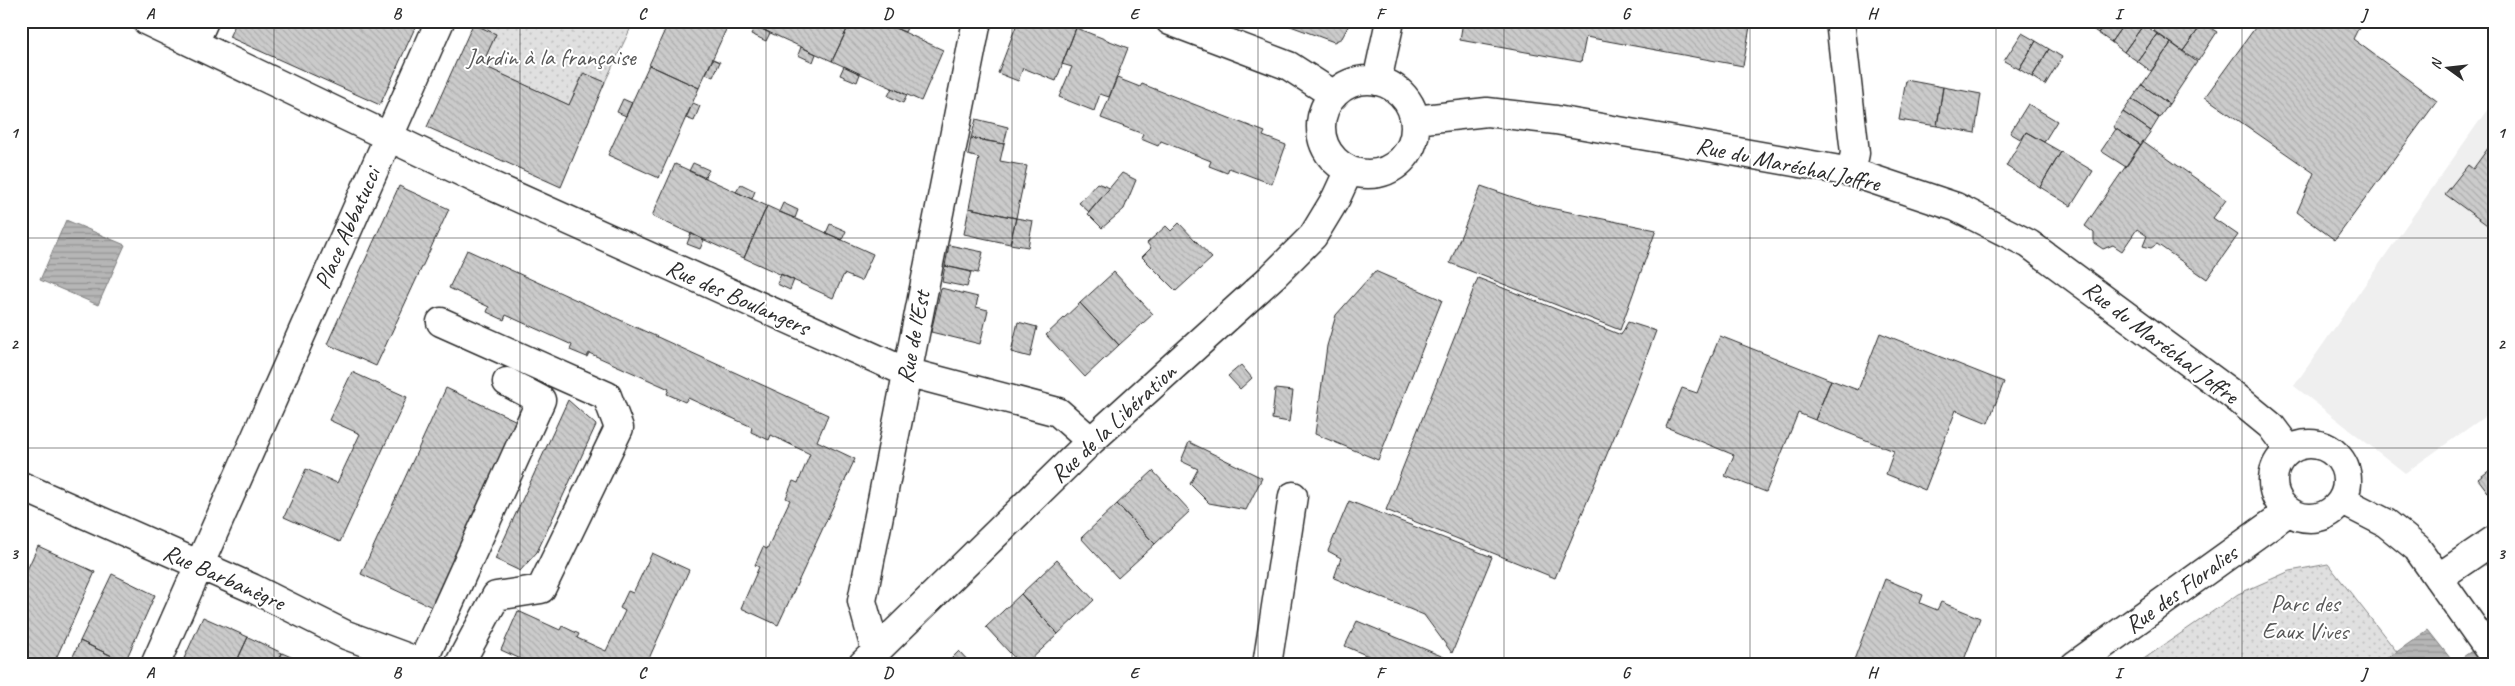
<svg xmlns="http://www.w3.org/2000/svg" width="2515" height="686" font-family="Caveat,sans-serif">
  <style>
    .built { fill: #efefef }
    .green { fill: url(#green-dots); stroke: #868686 }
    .water { fill: url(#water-rules); stroke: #7e7e7e }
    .building { fill: url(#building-back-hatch); stroke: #2b2b2b }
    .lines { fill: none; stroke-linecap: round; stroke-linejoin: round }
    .minor-casing { stroke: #2b2b2b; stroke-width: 31 }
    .minor { stroke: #fff; stroke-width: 28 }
    .grid { fill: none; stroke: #2b2b2b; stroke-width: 1; stroke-opacity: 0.55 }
    .labels { text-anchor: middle; stroke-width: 4; stroke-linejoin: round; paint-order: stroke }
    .park-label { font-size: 24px; fill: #585858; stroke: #fff }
    .street-label { font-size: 24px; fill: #2b2b2b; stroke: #fff }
    .neatline { fill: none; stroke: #2b2b2b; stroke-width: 2 }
    .grid-label { font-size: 16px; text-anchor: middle; font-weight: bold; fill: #2b2b2b }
  </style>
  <defs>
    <pattern id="green-dots" width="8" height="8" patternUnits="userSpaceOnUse" patternTransform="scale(1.25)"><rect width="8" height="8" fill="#e0e0e0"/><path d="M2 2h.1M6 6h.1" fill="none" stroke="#c0c0c0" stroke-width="1.8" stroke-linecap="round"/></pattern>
    <pattern id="water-rules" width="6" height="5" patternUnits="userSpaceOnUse" patternTransform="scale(1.25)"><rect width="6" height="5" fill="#b6b6b6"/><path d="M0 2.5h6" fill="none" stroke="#949494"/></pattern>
    <pattern id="building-back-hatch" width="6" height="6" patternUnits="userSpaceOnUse" patternTransform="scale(1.25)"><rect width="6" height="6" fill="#cbcbcb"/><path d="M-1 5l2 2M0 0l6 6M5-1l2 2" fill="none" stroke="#aeaeae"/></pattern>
  </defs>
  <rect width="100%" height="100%" fill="#fff"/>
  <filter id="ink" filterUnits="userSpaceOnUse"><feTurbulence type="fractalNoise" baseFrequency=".02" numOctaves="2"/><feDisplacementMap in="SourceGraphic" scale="10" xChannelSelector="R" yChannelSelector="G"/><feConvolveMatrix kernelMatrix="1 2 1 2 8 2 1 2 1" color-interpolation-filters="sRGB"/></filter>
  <g filter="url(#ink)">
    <path class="built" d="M2494 100V410L2405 473 2294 386Z"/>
    <path class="green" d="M474 21H634L605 82 583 73 569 105 482 65 496 34 473 24Z
      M2328 564 2397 652 2378 665H2135L2238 594 2290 571Z"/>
    <path class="water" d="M66 220 125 245 98 305 40 280Z
      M2428 630 2454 663 2494 636V665H2378Z"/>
    <path class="building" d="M237 21H356L374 29 377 21H418L380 105 229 37Z
      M669 21H730L699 88 649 65Z
      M744 21H851L832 61Z
      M851 21H880L943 50 921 101 832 61Z
      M895 21 909 24 905 32 892 27Z
      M1018 21H1058L1076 28 1056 81 1023 68 1018 81 998 73Z
      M1277 21H1351L1342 38 1334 42Z
      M1463 21H1751L1743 66 1586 37 1581 62 1460 40Z
      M2085 21H2107L2098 33 2084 23Z
      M2107 21H2126L2111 42 2098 33Z
      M2126 21H2139L2144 24 2124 52 2111 42Z
      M2161 21H2201L2203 23 2183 51 2154 31Z
      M2260 21H2362L2353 39 2437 101 2335 240 2297 212 2314 173 2205 97Z
      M2203 23 2217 32 2198 61 2183 51Z
      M473 24 496 34 482 65 569 105 584 73 605 82 561 187 427 127Z
      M2144 24 2157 34 2137 61 2124 52Z
      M755 26 770 33 766 41 751 34Z
      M1076 28 1128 48 1109 97 1100 94 1094 111 1059 97 1072 67 1062 64Z
      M2022 33 2036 41 2019 69 2004 61Z
      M2157 34 2171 43 2151 71 2137 61Z
      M2036 41 2049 49 2032 77 2019 69Z
      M2171 43 2197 62 2169 104 2142 85Z
      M801 47 816 54 813 62 798 55Z
      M2049 49 2062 57 2045 85 2032 77Z
      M713 59 720 62 713 77 706 74Z
      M649 65 699 88 659 178 608 155Z
      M844 66 860 74 857 82 840 75Z
      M1117 78 1140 87 1142 84 1265 132 1263 136 1286 145 1272 184 1229 168 1227 173 1209 166 1211 161 1161 141 1158 146 1141 139 1143 134 1101 118Z
      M1906 80 1943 87 1937 126 1899 120Z
      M2142 85 2169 104 2159 118 2132 99Z
      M1943 87 1981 94 1975 133 1937 126Z
      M892 88 907 95 903 103 888 96Z
      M623 99 632 103 626 116 617 112Z
      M2132 99 2159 118 2151 131 2123 112Z
      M693 103 700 106 694 121 686 118Z
      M2028 104 2057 121 2044 142 2026 132 2022 140 2010 133Z
      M2123 112 2151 131 2141 145 2113 127Z
      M976 119 1008 127 1004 144 971 138Z
      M2116 129 2141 145 2126 167 2101 151Z
      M2026 132 2061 152 2040 187 2006 166Z
      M971 138 1004 144 1000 161 1027 166 1016 218 969 208 979 158 968 155Z
      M2494 140V230L2445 194 2468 165 2473 169Z
      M2143 141 2226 200 2213 218 2238 235 2207 279 2157 244 2151 248 2143 246 2147 236 2137 229 2122 251 2113 245 2103 249 2094 243V233L2085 226Z
      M2061 152 2093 171 2071 206 2040 187Z
      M693 163 709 170 704 178 689 171Z
      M675 164 767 206 744 258 652 216Z
      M1122 173 1136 180 1124 209 1102 228 1088 214Z
      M1097 183 1110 188 1089 212 1079 203Z
      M741 184 755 191 752 199 736 192Z
      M399 186 449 209 376 366 327 344Z
      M1481 186 1536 205 1656 230 1620 330 1450 263Z
      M783 203 798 210 795 218 779 212Z
      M767 206 873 254 861 281 844 274 833 298 744 258Z
      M969 208 1016 218 1010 244 964 234Z
      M1016 218 1033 221 1028 247 1010 244Z
      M1179 223 1212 258 1176 291 1142 257 1151 248 1147 243 1166 226 1171 231Z
      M830 224 846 231 842 240 826 233Z
      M691 233 704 240 700 249 687 244Z
      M949 245 983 252 978 273 945 266Z
      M467 250 828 415 817 441 855 459 778 625 741 608 759 567 755 565 763 547 767 549 790 500 786 498 793 481 798 483 810 454 771 435 769 440 751 432 752 427 688 398 685 402 667 394 669 389 589 353 587 357 570 350 572 345 506 315 504 320 487 312 489 307 449 288Z
      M945 266 971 272 967 287 942 282Z
      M1375 271 1442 300 1378 460 1315 434 1327 346 1336 315Z
      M1114 272 1153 314 1119 345 1080 303Z
      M781 274 794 280 790 290 777 284Z
      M1478 278 1621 335 1628 322 1656 331 1633 392 1555 578 1386 510Z
      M941 288 978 297 976 307 988 310 980 344 931 332Z
      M1080 303 1119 345 1085 377 1046 335Z
      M1018 322 1037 327 1030 357 1011 352Z
      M1880 333 2004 382 1988 423 1956 410 1925 490 1886 474 1894 451 1815 420 1831 380 1858 390Z
      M1720 336 1831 380 1815 420 1798 413 1766 492 1725 476 1734 455 1666 427 1682 388 1697 393Z
      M1241 365 1252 378 1240 389 1228 376Z
      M352 372 407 397 340 542 284 517 306 469 337 483 360 434 329 420Z
      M446 388 517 421 432 607 361 574Z
      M1275 389 1293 391 1289 422 1272 419Z
      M568 400 596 425 537 552 520 571 495 559Z
      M1189 442 1262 478 1246 510 1209 503 1190 484 1198 469 1181 461Z
      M2494 467V500L2478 479Z
      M1153 471 1190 511 1155 544 1117 504Z
      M1349 501 1492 557 1452 653 1424 615 1334 578 1341 558 1328 551Z
      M1117 504 1155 544 1118 578 1081 538Z
      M21 534 27 536 21 550Z
      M38 546 95 572 53 665H21V583Z
      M652 553 689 570 646 665H635L619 657 615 665H534L501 650 518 611 560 630 562 626 579 634 577 638 606 651 625 611 620 608 628 591 633 593Z
      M1057 560 1094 600 1058 634 1021 594Z
      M112 574 155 595 125 662 80 641Z
      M1885 579 1923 595 1920 603 1937 610 1941 602 1980 618 1962 665H1852Z
      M1021 594 1058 634 1025 665H1021L986 627Z
      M203 617 248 637 235 665H181Z
      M1357 621 1451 660 1449 665H1389L1345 646Z
      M248 637 282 653 277 665H235Z
      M80 641 125 662 124 665H69Z
      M959 651 972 665H945Z
      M282 653 309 665H277Z"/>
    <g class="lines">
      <defs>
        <path id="minor" d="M147 21 479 180 906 372 1058 412 1091 441
          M1170 21 1289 66 1334 95
          M1840 21 1855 153 1851 172
          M194 43 204 21
          M1321 127a47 47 0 1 1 94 0a47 47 0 1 1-94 0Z
          M1377 81 1390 21
          M1415 120 1487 112 1556 120 1851 172 1956 207 2029 244 2232 394 2271 426 2289 450
          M441 322 607 396 619 428 541 589 496 596 459 665
          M2273 481a37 37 0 1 1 74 0a37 37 0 1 1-74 0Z
          M21 486 252 588 346 635 427 665
          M2343 501 2386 523 2417 548 2494 657
          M2438 578 2494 540
          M876 652 862 601 977 21
          M422 663 541 400 507 382
          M155 665 440 21
          M862 665 1091 441 1273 276 1313 236 1336 198 1349 170
          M1267 665 1293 496
          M2075 665 2288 512"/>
      </defs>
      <use href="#minor" class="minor-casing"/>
      <use href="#minor" class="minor"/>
    </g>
  </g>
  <path class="grid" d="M274 21V665M520 21V665M766 21V665M1012 21V665M1258 21V665M1504 21V665M1750 21V665M1996 21V665M2242 21V665M21 238H2494M21 448H2494"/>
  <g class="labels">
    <g class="park-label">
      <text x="551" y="65">Jardin à la française</text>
      <text x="2305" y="611">Parc des<tspan x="2305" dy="28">Eaux Vives</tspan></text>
    </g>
    <g class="street-label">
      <text transform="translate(1788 164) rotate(12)" y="8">Rue du Maréchal Joffre</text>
      <text transform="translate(347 228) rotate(-66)" y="8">Place Abbatucci</text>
      <text transform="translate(738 297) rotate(24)" y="8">Rue des Boulangers</text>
      <text transform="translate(913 337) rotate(-79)" y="8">Rue de l'Est</text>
      <text transform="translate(2161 342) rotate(37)" y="8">Rue du Maréchal Joffre</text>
      <text transform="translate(1113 423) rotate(-43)" y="8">Rue de la Libération</text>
      <text transform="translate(224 577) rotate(24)" y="8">Rue Barbanègre</text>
      <text transform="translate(2181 589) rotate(-36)" y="8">Rue des Floralies</text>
    </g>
  </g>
  <rect width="2515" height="686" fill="none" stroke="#fff" stroke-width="55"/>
  <g transform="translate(2448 68) rotate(285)" stroke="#ffffff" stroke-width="4" paint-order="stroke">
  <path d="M0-4L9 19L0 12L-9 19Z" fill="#2b2b2b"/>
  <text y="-8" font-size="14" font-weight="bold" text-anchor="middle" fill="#2b2b2b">N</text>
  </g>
  <rect x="28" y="28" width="2460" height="630" class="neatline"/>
  <g class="grid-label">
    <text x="150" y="19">A</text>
    <text x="397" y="19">B</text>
    <text x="642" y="19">C</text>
    <text x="888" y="19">D</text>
    <text x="1134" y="19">E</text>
    <text x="1380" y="19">F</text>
    <text x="1626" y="19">G</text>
    <text x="1872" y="19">H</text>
    <text x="2118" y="19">I</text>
    <text x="2364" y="19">J</text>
    <text x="14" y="138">1</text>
    <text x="2501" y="138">1</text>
    <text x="14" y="349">2</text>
    <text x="2501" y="349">2</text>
    <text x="14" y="559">3</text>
    <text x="2501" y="559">3</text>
    <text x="150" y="678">A</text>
    <text x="397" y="678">B</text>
    <text x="642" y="678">C</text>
    <text x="888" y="678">D</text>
    <text x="1134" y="678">E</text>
    <text x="1380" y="678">F</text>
    <text x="1626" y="678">G</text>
    <text x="1872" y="678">H</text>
    <text x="2118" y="678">I</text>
    <text x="2364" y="678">J</text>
  </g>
</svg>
